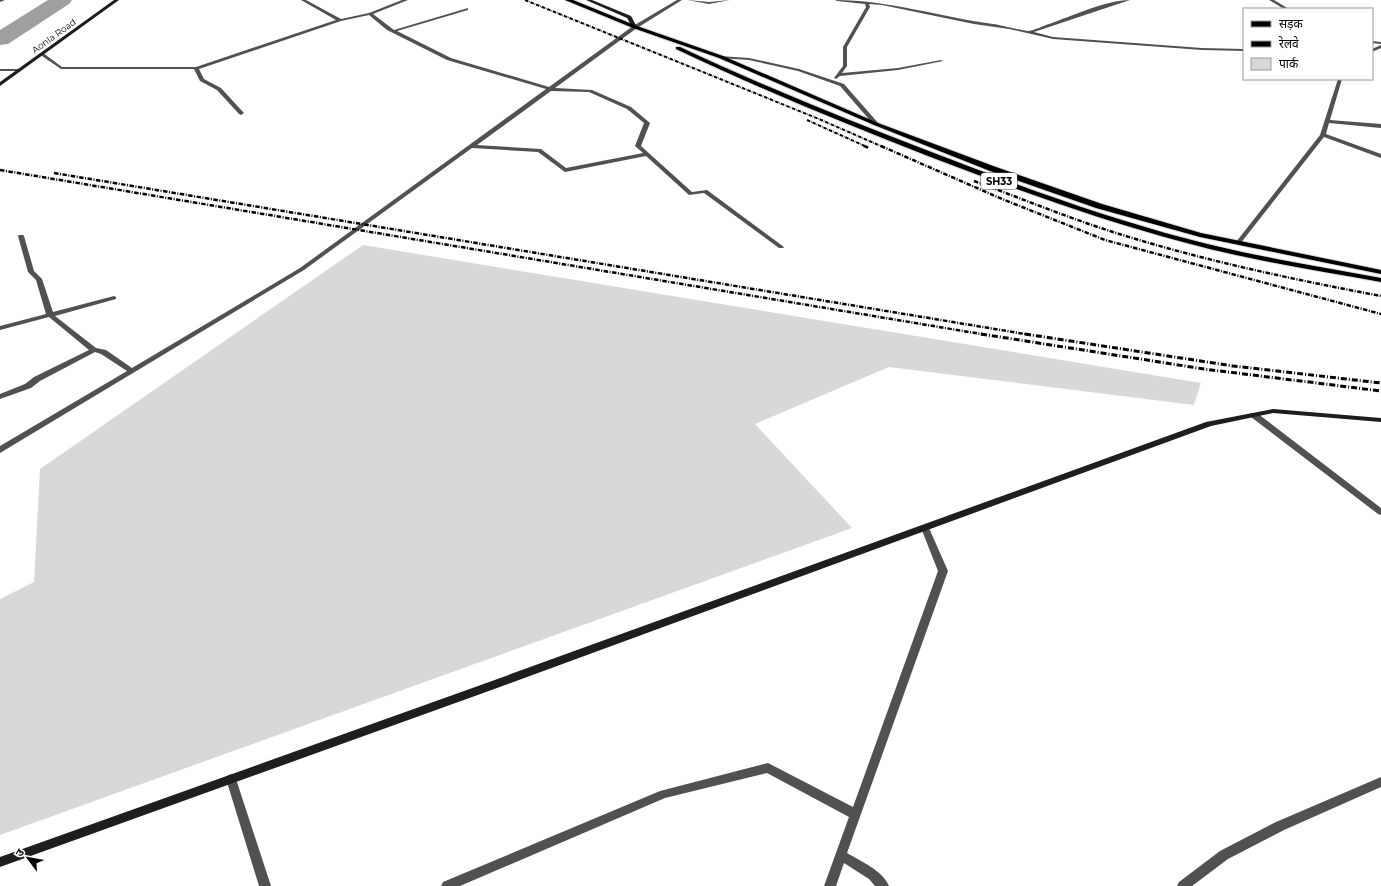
<svg xmlns="http://www.w3.org/2000/svg" width="1381" height="886" font-family="Montserrat,'Noto Sans Devanagari',sans-serif">
  <style>
    .green { fill: #d8d8d8 }
    .lines { fill: none; stroke-linecap: round; stroke-linejoin: round }
    .river { fill: #9f9f9f; fill-rule: evenodd }
    .primary-casing { stroke: #dbdbdb; stroke-width: 2 }
    .street { fill: #515151; fill-rule: evenodd }
    .secondary { fill: #1e1e1e; fill-rule: evenodd }
    .primary { fill: #000; fill-rule: evenodd }
    .rail-far2 { stroke: #000; stroke-width: 2; stroke-dasharray: 3.5 1 0.5 1; stroke-linecap: butt }
    .rail-far1 { stroke: #000; stroke-width: 2.5; stroke-dasharray: 4.5 1.5 1 1.5; stroke-linecap: butt }
    .rail { stroke: #000; stroke-width: 3; stroke-dasharray: 6 2 1 2; stroke-linecap: butt }
    .labels { text-anchor: middle; stroke-width: 4; stroke-linejoin: round; paint-order: stroke }
    .far-street-label { font-size: 9px; fill: #000; stroke: #fff }
    .shield { fill: #fff; stroke: #4c4c4c; stroke-width: 1 }
    .shield-label { font-size: 10px; font-weight: bold; fill: #000 }
  </style>
  <rect width="100%" height="100%" fill="#fff"/>
  <path class="green" d="M363 245 1201 383 1194 405 889 367 755 424 852 528 0 835V599L34 582 40 469Z"/>
  <g class="lines">
    <path class="river" d="M48 0H72L69 4 8 44 0 45V30Z"/>
    <defs>
      <path id="primary" d="M565 0H573L637 26 723 56 878 123 996 167 1102 204 1201 233 1381 270V274L1200 237 1096 208 990 171 874 125 719 58 633 28Z
        M676 47H680C763 86 848 120 934 153 1017 185 1101 216 1188 239 1251 256 1317 266 1381 278V282C1315 270 1248 260 1183 242 1096 219 1012 188 928 156 843 123 758 88 676 49Z"/>
    </defs>
    <use href="#primary" class="primary-casing"/>
    <path class="street" d="M0 0H5L0 2Z
      M301 0H306L341 19 369 13 402 0H408L373 14 394 30 468 8V10L397 31 451 58 549 87 633 26 677 0H682L637 28 555 88 592 90 631 107 650 123 641 146 692 192 707 190 784 247 783 248H779L704 193 689 195 646 156 565 172 538 152 472 148 304 270 0 453V446L127 371 101 354 95 352 40 381 31 388 0 399V394L25 384 34 377 89 350 49 317 0 330V326L46 314 36 280 28 272 18 236 19 235H23L24 236 34 271 42 279 53 312 114 296 116 297V299L55 316 96 348 106 350 132 368 300 268 546 89 447 60 387 30 369 15 341 21 199 69 204 79 221 88 243 112 244 113 241 115 239 114 217 90 200 81 194 69H61L39 54 43 53 62 67H196L336 20ZM551 91 589 92 627 109 644 123 635 146 643 153 566 168 541 149 477 145Z
      M687 0 709 2 730 0 709 4Z
      M835 0C889 0 940 17 993 24 1001 25 1023 31 1029 31 1035 30 1043 26 1049 24 1072 16 1106 0 1130 0L1034 32 1053 37 1202 48 1244 49V51L1202 50 1053 39 1009 29 974 24 882 5 869 4 870 7 847 47V66L842 73 898 68 941 60 943 61 898 70 840 76 836 79 834 78 843 66V47L866 7 865 4 837 1Z
      M1269 0H1274L1289 9H1284Z
      M1372 41 1381 42V44L1372 43Z
      M1381 45V48L1372 52V49Z
      M719 56 749 58 799 69 844 84 879 124 874 125 840 86 798 71 749 60 721 58H719Z
      M0 69H19L21 70 19 71H0Z
      M1338 79H1342L1330 120 1381 124V128L1329 123 1326 134 1381 154V158L1324 137 1240 244H1236V242L1320 135Z
      M1251 413H1257L1381 508V515L1378 514 1251 417 1250 415Z
      M925 525 928 526 929 528 948 571 847 853C862 862 882 870 889 886H875L869 879 844 863 836 886H824L849 817 767 773 665 798 460 886H441L443 882 660 791 768 763 853 807 938 571 921 528 922 526Z
      M231 774 235 776 236 779 271 886H259L226 779 227 776Z
      M1381 777V787L1284 830 1228 859 1192 886H1177L1179 882 1220 851 1276 822Z"/>
    <path class="secondary" d="M114 0H119L0 86V82Z
      M586 0H592L631 16 637 27 633 28 627 18Z
      M1273 409 1381 418V422L1273 413 1211 426 486 692 0 867V857L478 686 1206 422Z"/>
    <use href="#primary" class="primary"/>
    <path class="rail-far2" d="M525 0 819 119 883 147
      M807 120 867 147"/>
    <path class="rail-far1" d="M864 146 869 148
      M881 146 1002 199 1105 240 1381 314
      M0 170 987 335
      M54 173 1031 335
      M974 181C1020 198 1066 217 1113 232 1201 260 1291 279 1381 296"/>
    <path class="rail" d="M981 334 1204 369 1381 391
      M1025 334 1233 366 1381 383"/>
  </g>
  <g class="labels">
    <g class="far-street-label">
      <text transform="translate(54 36) rotate(-36)" y="3">Aonla Road</text>
    </g>
    <rect class="shield" x="981" y="173" width="36" height="16" rx="3"/>
    <g class="shield-label">
      <text x="999" y="185">SH33</text>
    </g>
  </g>
  <rect x="1243" y="8" width="130" height="72" fill="#ffffff" stroke="#999999"/>
  <rect x="1251" y="21" width="20" height="6" fill="#000000" stroke="#999999"/>
  <text x="1279" y="28" font-size="12" fill="#000000">सड़क</text>
  <rect x="1251" y="41" width="20" height="6" fill="#000000" stroke="#999999"/>
  <text x="1279" y="48" font-size="12" fill="#000000">रेलवे</text>
  <rect x="1251" y="58" width="20" height="12" fill="#d8d8d8" stroke="#999999"/>
  <text x="1279" y="68" font-size="12" fill="#000000">पार्क</text>
  <g transform="translate(28 858) rotate(302)" stroke="#ffffff" stroke-width="3" paint-order="stroke">
  <path d="M0-3L7 15L0 10L-7 15Z" fill="#000000"/>
  <text y="-6" font-size="11" font-weight="bold" text-anchor="middle" fill="#000000">उ</text>
  </g>
</svg>
